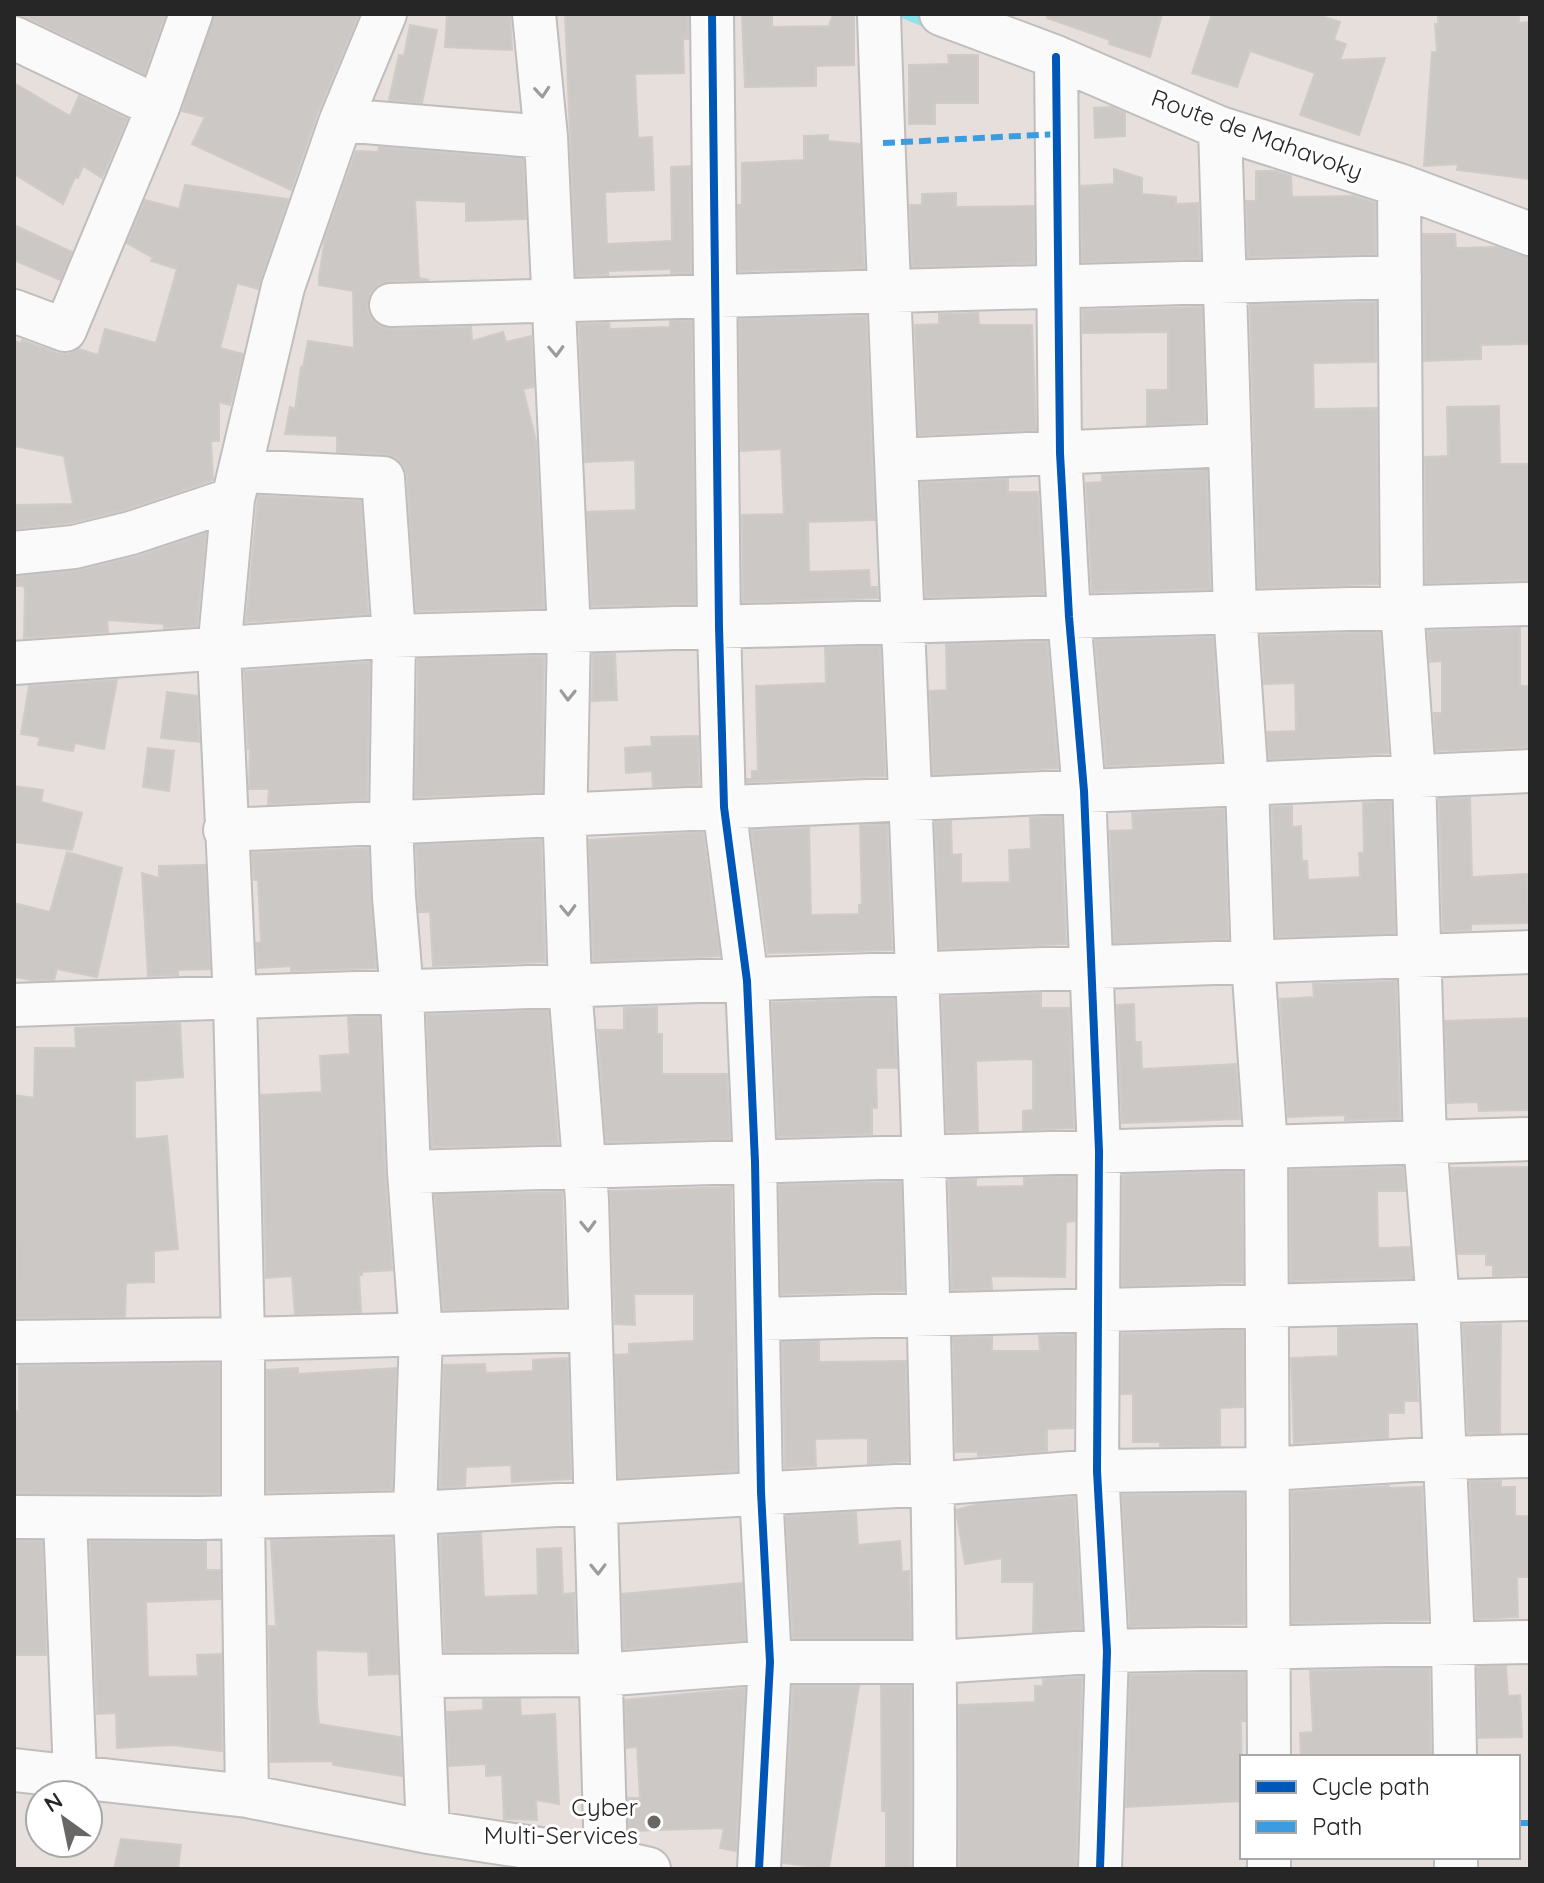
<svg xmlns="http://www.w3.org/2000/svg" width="1544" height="1883" font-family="Quicksand,sans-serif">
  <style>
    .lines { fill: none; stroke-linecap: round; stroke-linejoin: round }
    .stream { stroke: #8ce3ea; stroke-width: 9 }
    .building { fill: #ccc8c5; stroke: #d1cbc8; stroke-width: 2 }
    .minor-casing { stroke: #bfbdbd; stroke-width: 46 }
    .minor { stroke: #fbfafa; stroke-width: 42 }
    .quiet { stroke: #3c9ce0; stroke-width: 6; stroke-dasharray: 12 6; stroke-linecap: butt }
    .cycleway-casing { stroke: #fff; stroke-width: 13 }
    .cycleway { stroke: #0057b8; stroke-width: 8 }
    .oneway { stroke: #9b9b9b }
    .poi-dot { fill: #696765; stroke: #fff; stroke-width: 3 }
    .labels { text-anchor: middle; stroke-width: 6; stroke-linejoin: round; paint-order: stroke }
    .street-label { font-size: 24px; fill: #262626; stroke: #fff }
    .poi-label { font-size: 24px; fill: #262626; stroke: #fff; text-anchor: end }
  </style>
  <rect width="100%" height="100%" fill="#e6dfdb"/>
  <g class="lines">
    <path class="stream" d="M904 14 931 25"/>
  </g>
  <path class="building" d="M14 14H166L144 74 24 16Z
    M214 14H359L318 112 291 190 192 144 205 117 182 111Z
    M447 14H510L512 50 445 47Z
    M565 14H688V39H683L684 73 635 74 638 138 652 137 654 190 605 192 607 244 672 241 671 167 690 166 691 273H671V269L608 271V275L576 276Z
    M742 14H772V27L829 26 833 14H854V65L816 66V86L745 87Z
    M1047 14H1162L1150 57 1109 44 1110 40 1047 18Z
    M1212 14H1315L1340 22 1334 40 1346 44 1340 60 1385 58 1359 135 1300 115 1315 73 1250 51 1237 87 1192 73Z
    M1438 14H1519V23L1530 22V179L1457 170 1458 164 1424 166 1432 52H1437L1435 24H1438Z
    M410 25 437 30 422 103 389 100 399 55 404 56Z
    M948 55H978V103H935V124H909V65L949 64Z
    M14 83 70 116 79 96 127 119 102 178 83 166 78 178 75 177 63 204 14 174Z
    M1112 107 1125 113V136L1095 138 1094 108Z
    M828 135V141L860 144 864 268 739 271 738 205H742V163L804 160V136Z
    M379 147 523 159 526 219 466 221V202L415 200 419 278 429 280 390 281 379 284 370 293 367 306 370 317 379 326 391 329 471 327 472 341 503 332 506 342 531 336 534 387 523 389 536 441 544 608 416 611 407 476 403 465 395 457 384 454 337 452V436L285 434 290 407 295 409 301 367H303L308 341 354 348 353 291 319 285V277L325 238 356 151 378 152Z
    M1114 169 1142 178V194L1176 197V204L1198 203 1200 259 1082 262 1081 186 1114 184Z
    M1256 171H1275L1291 176 1292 197 1354 196 1375 203V254L1248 257 1246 201H1256Z
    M185 185 288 199 258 289 237 283 220 348 243 354 230 405 219 402V441H211L213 480 124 510 70 523 14 529V505L73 504 64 456 14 446V341L21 343 22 340 57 353 69 354 79 349 98 355 105 329 156 343 177 269 151 261 153 258 127 243 145 200 179 209Z
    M956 193V207L1034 206V263L912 267 910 205H922V194Z
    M14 225 72 252 60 280 14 260Z
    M1423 234H1455L1456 248 1497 247 1530 257V344L1481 345V359L1424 361Z
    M1376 302V362L1313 363 1314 409 1377 408 1378 584 1258 588 1250 305Z
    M1202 307 1205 422 1147 425V390H1168V332L1083 333V310Z
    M978 313 979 325H1032L1036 430 919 435 915 325 939 324V314Z
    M866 316 875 520 808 522 809 572 869 570 870 587H877L878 598 743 602 742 515 784 514 781 449 741 451 739 319Z
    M670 321H692L695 604 592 606 587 512 636 510 635 460 585 462 579 324 609 323 610 329 670 327Z
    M1499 406 1500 464H1530V580L1426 583 1425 457 1448 456 1447 407Z
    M1207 470 1210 589 1092 592 1086 483 1102 482V475Z
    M1008 479V492H1038L1044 594 926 597 921 483Z
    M258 496 361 501 368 614 246 622Z
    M206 533 197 626 164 628V624L107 620 108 632 24 638 25 589 23 586H14V577L80 570 138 556Z
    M1520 628V686H1530V747L1436 751 1434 713H1442V661L1430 662 1428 631Z
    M1380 632 1388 753 1269 759 1267 732 1296 731 1295 683 1264 684 1261 636Z
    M1213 637 1221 761 1106 766 1095 640Z
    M1047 642 1058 768 933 774 930 691 947 690 946 644Z
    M880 646 885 776 747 782V779H752V771H758L756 686 826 683 825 648Z
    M593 654H615L617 700 592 701Z
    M544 656 542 792 415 797 418 659Z
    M370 662 367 800 268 804 269 789H249L250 749H248L244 671Z
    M117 680 104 749 75 743 73 751 38 745 40 737 21 734 29 686Z
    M167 692 197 696 199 742 161 738Z
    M698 736 699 785 653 787 652 771 626 773 625 748 652 746 651 737Z
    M148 748 174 751 169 791 143 787Z
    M14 786 43 790 41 802 82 813 72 850 14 842Z
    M1470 798 1472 877 1527 874 1529 923 1471 924V930L1443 931 1439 799Z
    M1391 801 1395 933 1276 937 1272 807 1292 806V827L1301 826 1302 861H1307L1308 880 1360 877 1359 853H1364L1363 803Z
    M1224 809 1228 939 1114 943 1110 831 1133 830 1132 813Z
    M1061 816 1066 944 940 949 935 822 951 821 952 855 961 854V883L1010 882 1009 850 1031 849 1030 818Z
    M887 824 892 950 768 953 751 830 809 828 811 915 859 914V905H862L860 825Z
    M703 832 720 956 593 961 589 840Z
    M541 840 545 962 433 966 430 912H419L416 845Z
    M368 848 376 968 291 971V966L258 968 256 943 261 942 258 880H254L252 853Z
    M67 852 122 868 97 977 57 969 54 980H31L14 977V903L50 912Z
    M205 865 210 969 178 970V975L148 976 142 873 159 878V866Z
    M1396 981 1400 1119 1345 1120V1115L1288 1117 1280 999 1314 997 1313 984Z
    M1041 993V1008H1069L1074 1128 1023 1130V1111L1033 1110V1060L1027 1059 976 1061 978 1131 947 1132 942 997Z
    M894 998 897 1068H876L877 1108H872V1134L778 1137 772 1003Z
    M1134 1004 1135 1042H1141L1142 1069 1236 1064 1240 1119 1122 1123 1117 1005Z
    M657 1007V1034H662V1074H727L730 1139 606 1142 598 1030H624V1008Z
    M548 1010 558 1144 432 1147 427 1015Z
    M379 1016 385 1174 392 1270 362 1272V1275H359L361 1312 295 1314 292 1276 266 1278 261 1095 322 1092 320 1056 350 1054 348 1017Z
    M1530 1018V1110L1479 1111 1478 1102 1448 1103 1445 1021Z
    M180 1023 183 1077 135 1081V1139L167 1136 178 1249 154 1251V1282L126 1283 125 1317 14 1318V1281H16L14 1095 34 1098 35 1048H76L75 1028Z
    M1403 1167 1405 1191H1377L1378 1248 1410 1247 1412 1278 1291 1281 1290 1170Z
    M1530 1167V1275L1493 1276V1265H1486V1254H1458L1451 1168Z
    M1242 1171 1243 1282 1122 1286 1123 1175Z
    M1075 1176V1221L1066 1222 1065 1277 991 1276 992 1289 952 1290 949 1180 976 1179V1187L1024 1186V1178Z
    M901 1182 904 1291 781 1294 779 1185Z
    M731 1187 737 1471 619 1478 615 1355 629 1354V1344L694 1341V1294H634L635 1325 615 1324 610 1191Z
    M562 1192 566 1307 443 1310 435 1195Z
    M1501 1324 1500 1433H1468L1463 1325Z
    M1415 1326 1418 1401H1404V1413H1388V1438L1294 1443 1291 1358 1338 1356V1328Z
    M1243 1330V1407L1220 1408V1446H1160V1442H1133V1394H1121L1122 1334Z
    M1074 1335 1073 1428 1047 1429V1451L978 1456V1452H956L953 1338 992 1337V1351H1040L1039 1336Z
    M819 1341V1362L906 1361 908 1461 868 1464V1438L815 1439 816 1466 785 1468 782 1342Z
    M568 1358 571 1479 512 1482 511 1465 466 1467 465 1486 440 1488 444 1365 485 1364 486 1373 533 1371V1360Z
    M219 1363V1494L14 1493V1411H19V1366Z
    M298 1368V1374L396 1368 392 1490 267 1492V1370Z
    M1470 1481H1501V1487H1515V1516H1530V1577H1517L1518 1617 1476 1619Z
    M1389 1486V1488L1422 1487 1428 1620 1292 1623V1492Z
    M1244 1493V1624L1130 1627 1122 1495Z
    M1074 1497 1082 1629 1033 1632 1034 1582H1002V1558L965 1564 956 1510 978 1504Z
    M856 1512 858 1545 900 1541 902 1572 909 1571 911 1638H793L786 1516Z
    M481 1533 484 1597 538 1595 537 1549 561 1548 563 1594 574 1593 576 1651 445 1652 440 1536Z
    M392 1538 398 1674 369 1675 368 1652 316 1650 317 1705 319 1724 400 1737 402 1776 333 1765V1761L271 1762 269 1626H276L271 1540Z
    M14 1541H42L46 1655H14Z
    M90 1541 206 1542V1570H220V1599L146 1602 148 1677 198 1676 197 1655 221 1654 222 1751 172 1745 117 1748 116 1713 97 1714Z
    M742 1583 745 1640 624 1649 622 1594Z
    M1506 1666 1508 1696 1520 1695 1522 1737 1479 1738 1477 1667Z
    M1429 1668 1431 1757H1301L1300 1733 1313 1732 1310 1671Z
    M1245 1672V1721H1241L1242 1801 1126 1807 1130 1675Z
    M1082 1677 1076 1869H959V1705L1035 1702V1686H1043V1679Z
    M793 1686H859L829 1869 783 1863Z
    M881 1686H911V1869H886V1811H882Z
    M745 1688 736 1851 720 1848 724 1828 629 1831 628 1798H640L637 1747 627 1748 625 1700Z
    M520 1699 521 1716 555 1714 559 1804 536 1800 537 1820 504 1819 502 1775 486 1776V1764L449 1766 447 1712 483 1710V1700Z
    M121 1839 181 1845 178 1869H114Z"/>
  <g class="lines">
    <defs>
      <path id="minor" d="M534 14 546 137 569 631 565 832 570 987 587 1200 606 1859
        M712 14 719 627 724 807 747 981 755 1162 761 1492 770 1662 759 1869
        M879 14C899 632 939 1250 935 1869
        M941 14 1056 57 1220 128 1399 185 1530 234
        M14 38 158 107
        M1056 57 1060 453 1069 617 1084 791 1099 1151 1097 1471 1107 1651 1100 1869
        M341 120 546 137
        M1220 128 1235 612 1247 784 1253 962 1266 1147 1269 1757
        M1399 185 1402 607 1414 776 1425 1142 1438 1301 1453 1644 1455 1757
        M391 305 1400 277
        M14 311 65 330 158 107 191 14
        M896 460 1230 445
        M242 471 383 478 394 636 391 822 394 897 402 993 409 1172 421 1334 415 1513 428 1832
        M14 553 74 547 131 533 233 499
        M14 663 394 636 1530 604
        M225 830 1530 771
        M14 1005 1530 952
        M409 1172 1530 1139
        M760 1319 1530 1299
        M14 1342 243 1339 590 1330
        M14 1517 199 1518 415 1513 932 1484 1097 1471 1268 1469 1445 1458 1530 1456
        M65 1518 75 1776
        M423 1676 600 1675 770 1662H936L1107 1651 1530 1642
        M14 1770 247 1796 428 1832 606 1859 649 1869
        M247 1796 243 1515V1339L235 999 219 651 233 499 283 287 341 120 385 14
        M1456 1857V1869
        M1269 1869V1857"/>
    </defs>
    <use href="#minor" class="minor-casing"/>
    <use href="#minor" class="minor"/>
    <path class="quiet" d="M883 143 1058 134
      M1518 1823H1530"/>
    <defs>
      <path id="cycleway" d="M712 14 719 627 724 807 747 981 755 1162 761 1492 770 1662 759 1869
        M1056 57 1060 453 1069 617 1084 791 1099 1151 1097 1471 1107 1651 1100 1869"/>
    </defs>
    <use href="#cycleway" class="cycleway-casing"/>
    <use href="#cycleway" class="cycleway"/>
  </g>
  <defs><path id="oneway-chevron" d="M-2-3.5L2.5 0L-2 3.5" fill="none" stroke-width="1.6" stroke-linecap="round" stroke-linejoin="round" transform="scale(2)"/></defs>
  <g class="oneway">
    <use href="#oneway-chevron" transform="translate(542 92) rotate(85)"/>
    <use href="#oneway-chevron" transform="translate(556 351) rotate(88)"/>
    <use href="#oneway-chevron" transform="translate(568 695) rotate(91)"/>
    <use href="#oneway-chevron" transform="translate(568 910) rotate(88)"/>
    <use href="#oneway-chevron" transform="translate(588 1226) rotate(88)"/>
    <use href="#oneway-chevron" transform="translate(598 1569) rotate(89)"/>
  </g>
  <circle class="poi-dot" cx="654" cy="1822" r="8"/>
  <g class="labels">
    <g class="street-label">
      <text transform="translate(1257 135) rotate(20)" y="8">Route de Mahavoky</text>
    </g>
    <g class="poi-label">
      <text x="638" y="1816">Cyber<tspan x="638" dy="28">Multi-Services</tspan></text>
    </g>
  </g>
  <rect width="1544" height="1883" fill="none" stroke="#262626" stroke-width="32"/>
  <rect x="1240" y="1755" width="280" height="104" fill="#ffffff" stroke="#a8a8a8" stroke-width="2"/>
  <rect x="1256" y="1781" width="40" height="12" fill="#0057b8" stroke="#a8a8a8" stroke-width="2"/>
  <text x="1312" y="1795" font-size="24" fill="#262626">Cycle path</text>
  <rect x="1256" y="1821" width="40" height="12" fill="#3c9ce0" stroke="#a8a8a8" stroke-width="2"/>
  <text x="1312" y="1835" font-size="24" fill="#262626">Path</text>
  <g transform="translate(64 1819) rotate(327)"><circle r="38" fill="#ffffff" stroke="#a8a8a8" stroke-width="2"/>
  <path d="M0-6L14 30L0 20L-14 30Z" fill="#696765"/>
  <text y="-12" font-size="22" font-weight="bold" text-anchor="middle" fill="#262626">N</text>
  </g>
</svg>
